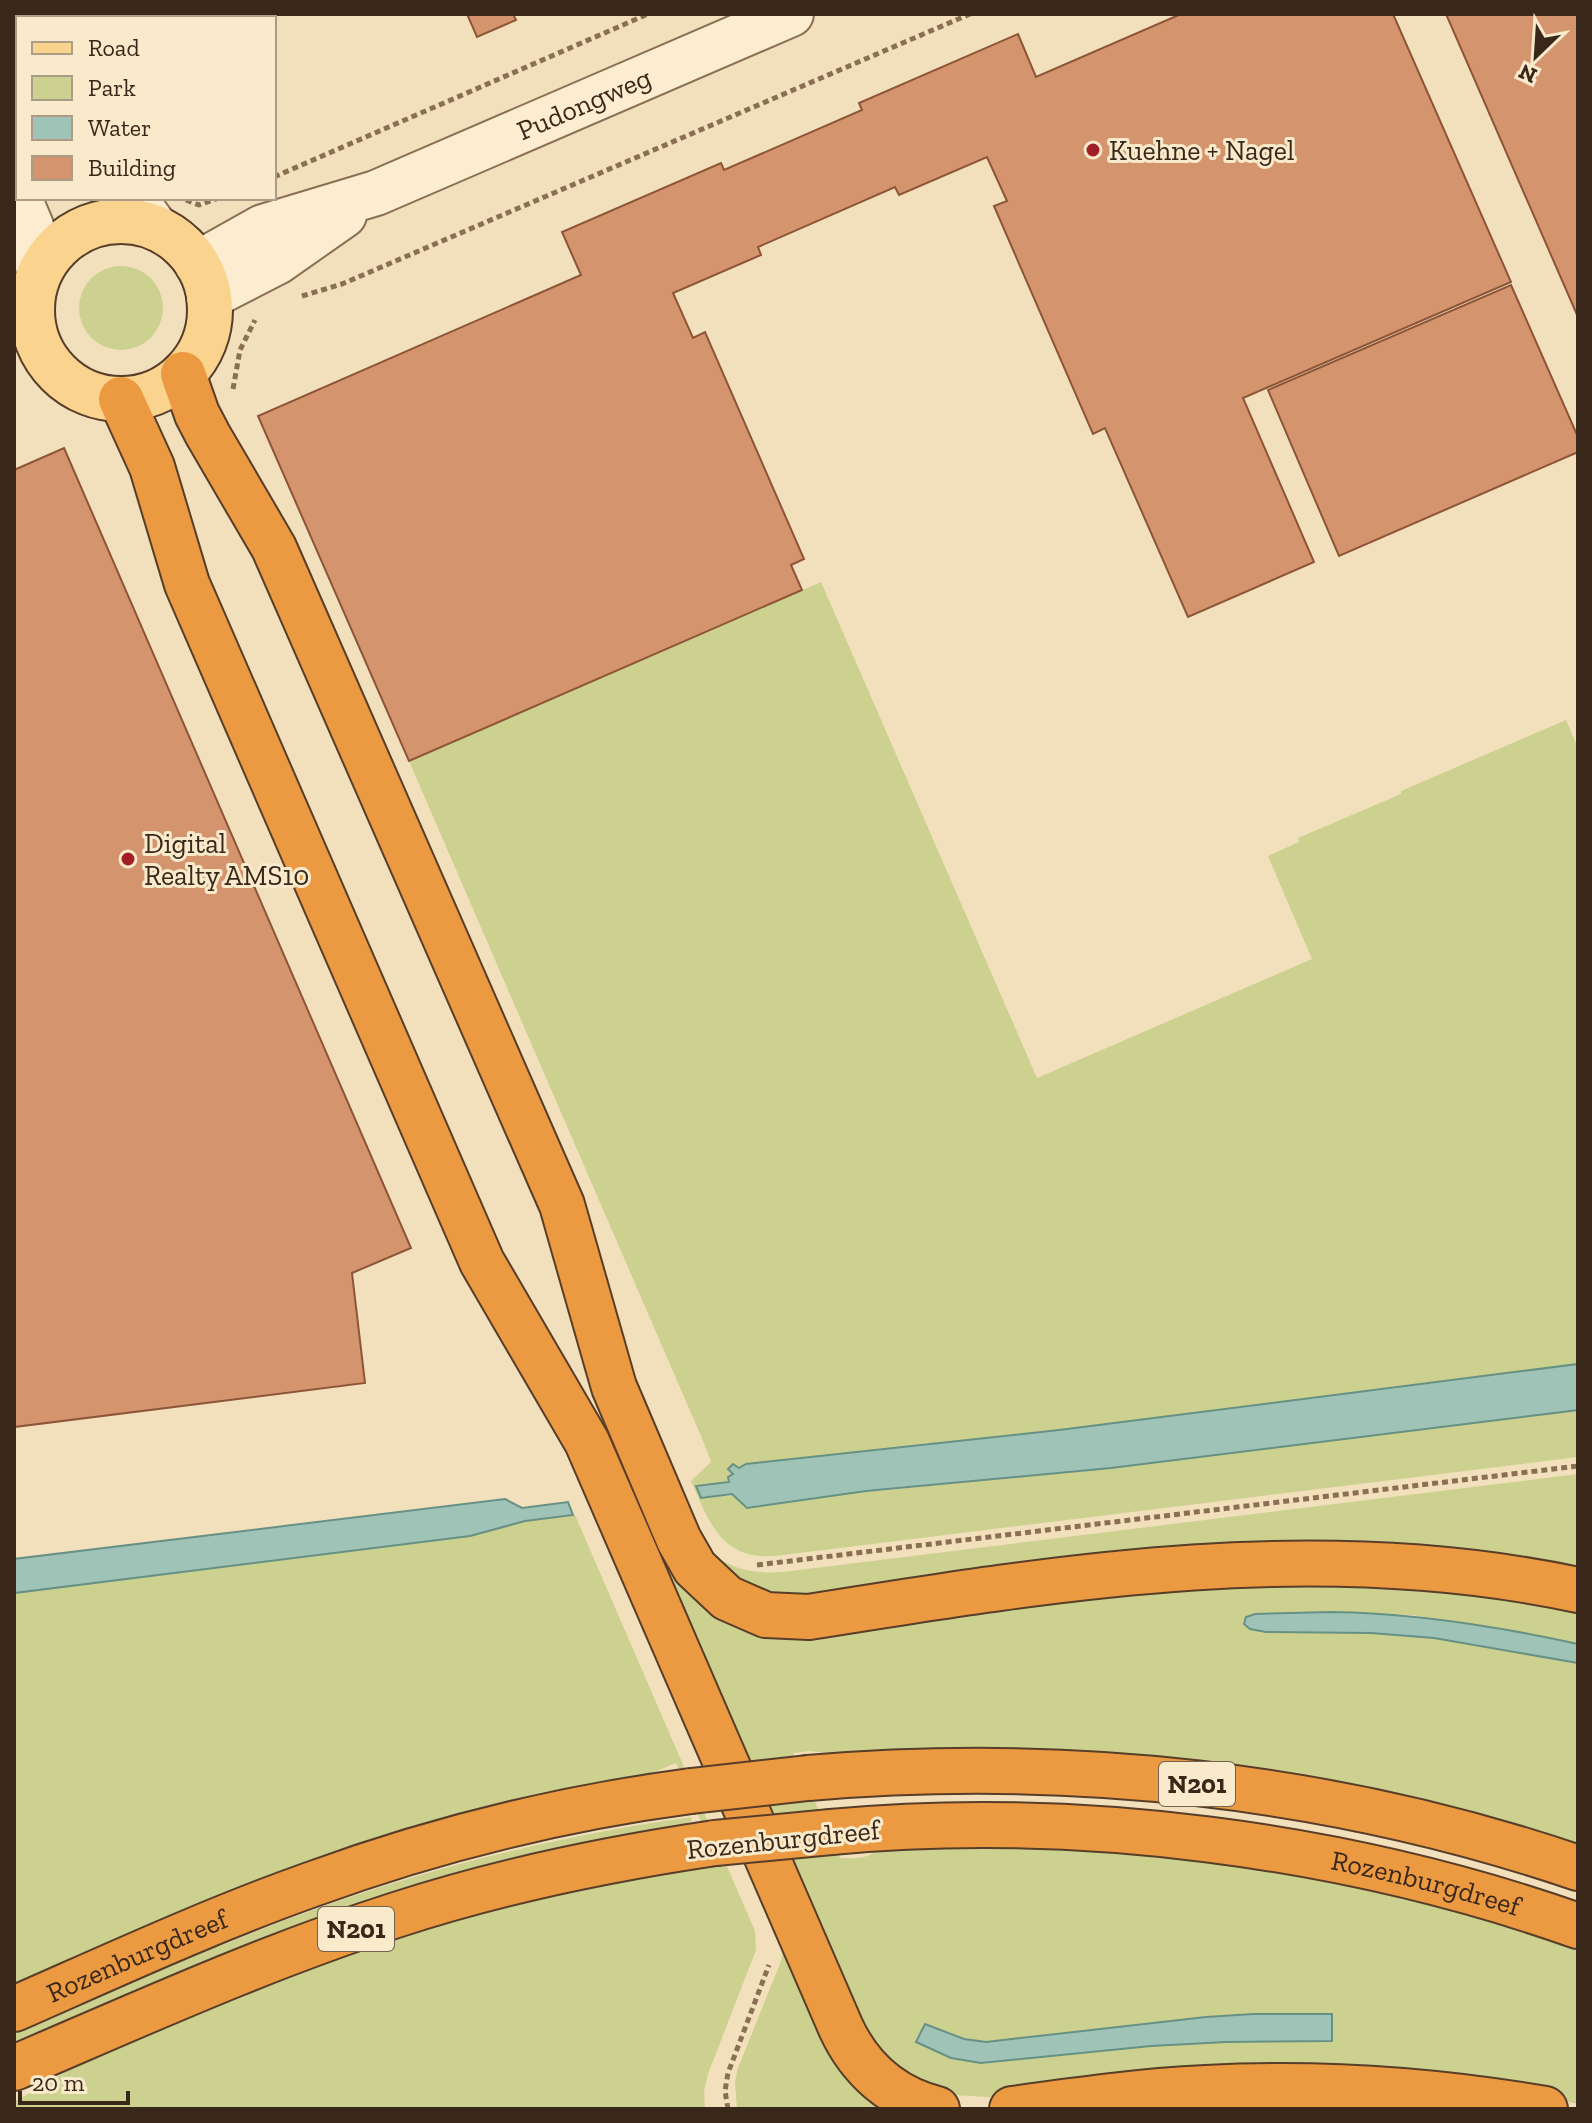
<svg xmlns="http://www.w3.org/2000/svg" width="1592" height="2123" viewBox="0 0 1592 2123" font-family="'Zilla Slab',serif">
<style>
.green{fill:#ccd18f;fill-rule:evenodd}
.water{fill:#a0c3b7;stroke:#679185;stroke-width:2}
.building{fill:#d4946e;stroke:#8d5537;stroke-width:2}
.lines{fill:none;stroke-linecap:round;stroke-linejoin:round}
.minor-casing{stroke:#8b6f54;stroke-width:48}
.major-casing{stroke:#583d29;stroke-width:48}
.highway-casing{stroke:#583d29;stroke-width:48}
.path{stroke:#8b6f54;stroke-width:5;stroke-dasharray:6 4;stroke-linecap:butt}
.minor{stroke:#fcedd0;stroke-width:44}
.major{stroke:#fad48f;stroke-width:44}
.highway{stroke:#ec9a42;stroke-width:44}
.highway-bridge-casing{stroke:#583d29;stroke-width:48;stroke-linecap:butt}
.highway-bridge{stroke:#ec9a42;stroke-width:44}
.poi-dot{fill:#a01e24;stroke:#f9eacc;stroke-width:3}
.labels{text-anchor:middle;stroke-width:6;stroke-linejoin:round;paint-order:stroke}
.shield{fill:#f9eacc;stroke:#73624f;stroke-width:2}
.shield-label{font-size:26px;font-weight:bold;fill:#39281a}
.street-label{font-size:28px;fill:#39281a;stroke:#f9eacc}
.poi-label{font-size:28px;fill:#39281a;stroke:#f9eacc;text-anchor:start}
</style>
<rect width="100%" height="100%" fill="#f2e0bc"/>
<path class="green" d="M79 308a42 42 0 1 1 84 0a42 42 0 1 1-84 0Z
M821,582L1037,1078L1312,959L1268,856L1299,842L1298,838L1401,794V791L1566,720L1578,748V1364L1059,1430L746,1464L739,1468L729,1482L697,1486L701,1498C767,1490 834,1496 900,1489C1126,1466 1352,1438 1578,1410V1457L775,1556C721,1560 709,1522 691,1481L711,1462L704,1443L409,761Z
M1578,1474V1578L1525,1569L835,1601L762,1595L713,1566L710,1553C734,1570 754,1574 783,1572Z
M651,1508L709,1601L1232,1574L1578,1601V1644L1461,1622L1412,1615L1331,1612L1255,1614L1246,1627L1261,1632L1371,1633L1434,1638L1578,1663V1848L810,1751L793,1753L840,1858C847,1858 856,1859 864,1857C871,1855 879,1850 886,1849C902,1847 919,1847 935,1846C1154,1840 1370,1881 1578,1947V2104L1559,2100L987,2097L955,2095L930,2089L875,2052L627,1511ZM1253,2014H1332V2040L1226,2042L1151,2046L981,2063L965,2061L925,2024L964,2039L986,2042L1206,2017Z
M575,1515L755,1931L756,1950L708,2074L704,2091L705,2109H14V2102L95,2055L251,1989L347,1953L418,1930L541,1896L683,1869L720,1866L676,1763L640,1778L14,1986V1593L470,1536L525,1521Z
M691,1817L692,1821L672,1828L14,2048V2029L216,1942L218,1947C370,1883 528,1840 691,1817Z
M784,1945L894,2109H737L735,2082L738,2068L781,1961Z"/>
<path class="water" d="M1578,1364V1410L1111,1468L866,1491L747,1508L732,1494L701,1498L696,1486L729,1482L728,1477L733,1474L728,1469L733,1464L739,1468L746,1464L1059,1430Z
M505,1499L522,1508L568,1502L573,1515L525,1521L470,1536L14,1593V1559Z
M1331,1612C1415,1613 1496,1626 1578,1644V1663L1434,1638L1371,1633L1266,1632L1250,1629L1244,1624L1246,1617L1255,1614Z
M1253,2014H1332V2041L1226,2042L1151,2046L981,2063L951,2058L916,2042L925,2024L964,2039L986,2042L1206,2017Z"/>
<path class="building" d="M467,14H513L516,20L477,37Z
M1181,14H1393L1511,282L1243,398L1314,562L1188,617L1105,428L1093,434L994,206L1007,201L987,157L899,195L895,187L758,247L761,255L673,293L693,338L705,332L804,559L791,565L802,590L409,761L258,416L581,275L562,232L721,163L724,170L862,110L859,103L1018,34L1036,77Z
M1446,14H1578V317Z
M1511,285L1578,437V452L1339,556L1268,390Z
M64,448L411,1248L352,1273L365,1383L14,1427V470Z"/>
<g class="lines">
<defs>
<g id="minor">
<path d="M51,14L52,18"/>
<path d="M19,198L31,226L39,273"/>
<path d="M134,198L156,228"/>
<path id="s1" d="M197,264L263,227L376,193L791,14"/>
<path d="M209,297L277,262L344,215"/>
</g>
<path id="major" d="M32 310a89 89 0 1 1 178 0a89 89 0 1 1-178 0Z"/>
<g id="highway">
<path d="M183,374L197,414L208,435L274,548L562,1205L614,1387L679,1540L695,1568L727,1598L766,1615L809,1617C1065,1576 1320,1535 1578,1590"/>
<path d="M121,399L152,467L187,584L482,1262L587,1442L841,2028C860,2069 893,2098 937,2109"/>
<path d="M808,1778C1066,1756 1332,1784 1578,1868"/>
<path id="s2" d="M831,1832C1076,1809 1346,1844 1578,1926"/>
<path id="s3" d="M14,2009C112,1966 209,1921 310,1885C433,1840 562,1808 691,1791"/>
<path d="M14,2068C140,2014 265,1957 396,1915C500,1881 607,1859 715,1843"/>
<path d="M1012,2109C1076,2100 1141,2091 1206,2088C1318,2082 1434,2090 1545,2109"/>
</g>
</defs>
<use href="#minor" class="minor-casing"/>
<use href="#major" class="major-casing"/>
<use href="#highway" class="highway-casing"/>
<path class="path" d="M14,132L18,141
M274,177L648,14
M186,200L199,205L219,198
M302,296L342,284L970,14
M233,389L240,350L255,320
M757,1565L1578,1466
M728,2109L725,2091L728,2073L769,1965"/>
<use href="#minor" class="minor"/>
<use href="#major" class="major"/>
<use href="#highway" class="highway"/>
<defs>
<path id="highway-bridge" d="M691,1791L808,1778
M715,1843L831,1832"/>
</defs>
<use href="#highway-bridge" class="highway-bridge-casing"/>
<use href="#highway-bridge" class="highway-bridge"/>
</g>
<g class="poi-dot">
<circle cx="1093" cy="150" r="8"/>
<circle cx="128" cy="859" r="8"/>
</g>
<g class="labels">
<g class="shield">
<rect x="1159" y="1762" width="76" height="44" rx="6"/>
<rect x="318" y="1907" width="76" height="44" rx="6"/>
</g>
<g class="shield-label">
<text x="1197" y="1793">N201</text>
<text x="356" y="1938">N201</text>
</g>
<g class="street-label">
<text dy="10" stroke="none"><textPath href="#s1" startOffset="420">Pudongweg</textPath></text>
<text transform="translate(783 1839) rotate(-6)" y="10">Rozenburgdreef</text>
<text dy="10" stroke="none"><textPath href="#s2" startOffset="600">Rozenburgdreef</textPath></text>
<text dy="10" stroke="none"><textPath href="#s3" startOffset="134">Rozenburgdreef</textPath></text>
</g>
<g class="poi-label">
<text x="1109" y="160">Kuehne + Nagel</text>
<text x="144" y="853">Digital<tspan x="144" dy="32">Realty AMS10</tspan></text>
</g>
</g>
<rect width="1592" height="2123" fill="none" stroke="#39281a" stroke-width="32"/>
<rect x="16" y="16" width="260" height="184" fill="#f9eacc" stroke="#ac9c85" stroke-width="2"/>
<rect x="32" y="42" width="40" height="12" fill="#fad48f" stroke="#ac9c85" stroke-width="2"/>
<text x="88" y="56" font-size="24" fill="#39281a">Road</text>
<rect x="32" y="76" width="40" height="24" fill="#ccd18f" stroke="#ac9c85" stroke-width="2"/>
<text x="88" y="96" font-size="24" fill="#39281a">Park</text>
<rect x="32" y="116" width="40" height="24" fill="#a0c3b7" stroke="#ac9c85" stroke-width="2"/>
<text x="88" y="136" font-size="24" fill="#39281a">Water</text>
<rect x="32" y="156" width="40" height="24" fill="#d4946e" stroke="#ac9c85" stroke-width="2"/>
<text x="88" y="176" font-size="24" fill="#39281a">Building</text>
<g transform="translate(1536 56) rotate(205)" stroke="#f9eacc" stroke-width="6" paint-order="stroke">
<path d="M0-6L14 30L0 20L-14 30Z" fill="#39281a"/>
<text y="-12" font-size="22" font-weight="bold" text-anchor="middle" fill="#39281a">N</text>
</g>
<path d="M20 2091v12h108v-12" fill="none" stroke="#39281a" stroke-width="4"/>
<text x="32" y="2091" font-size="24" fill="#39281a" stroke="#f9eacc" stroke-width="6" paint-order="stroke">20 m</text>
</svg>
